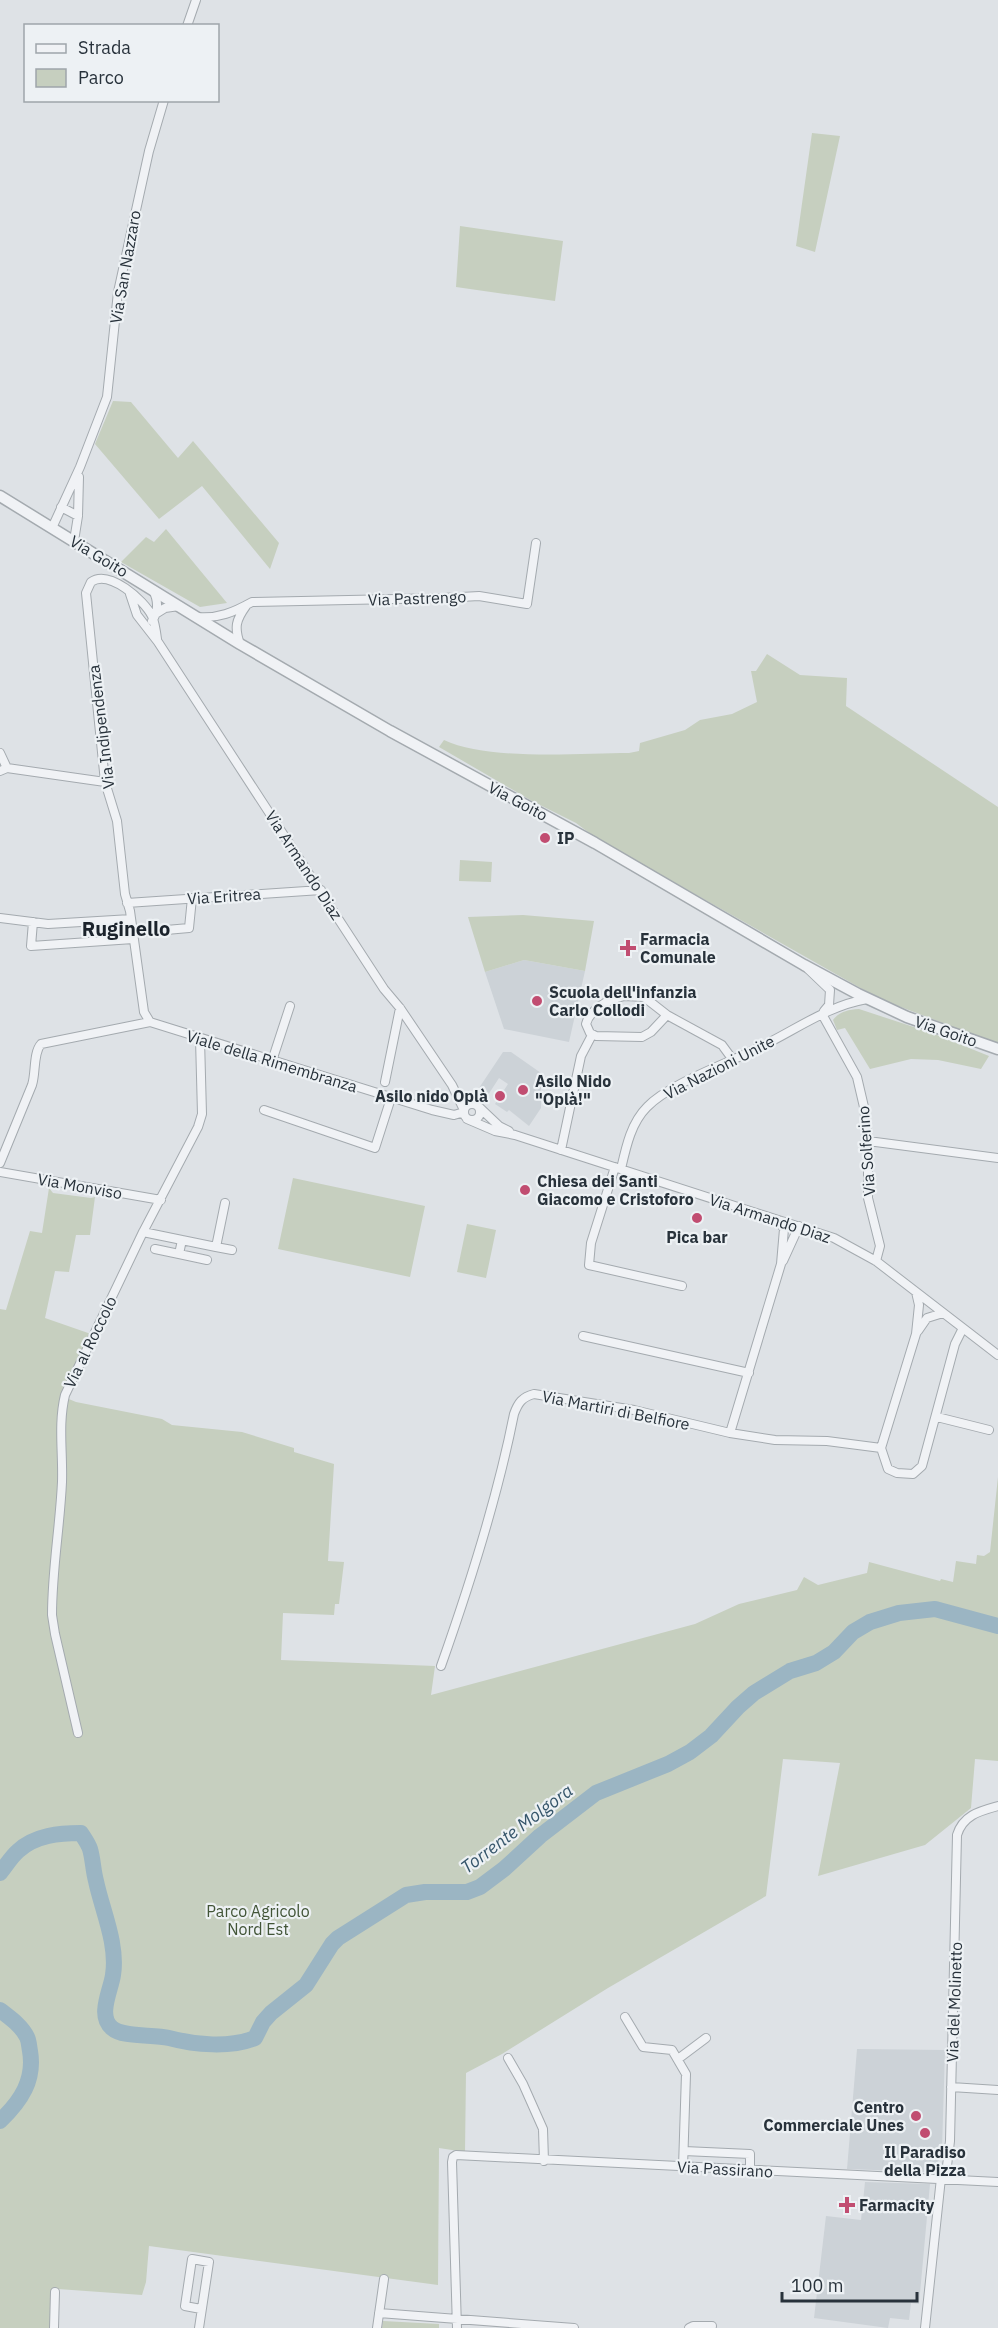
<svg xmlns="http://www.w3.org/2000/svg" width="998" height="2328" viewBox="0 0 998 2328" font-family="'IBM Plex Sans',sans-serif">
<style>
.built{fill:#ccd2d7}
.green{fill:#c6cfbf}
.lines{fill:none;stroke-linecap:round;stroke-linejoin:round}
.river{stroke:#9bb5c3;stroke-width:16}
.minor-casing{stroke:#a4aaaf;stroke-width:10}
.tertiary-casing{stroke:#a4aaaf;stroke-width:13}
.minor{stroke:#f0f2f5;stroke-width:8}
.tertiary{stroke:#f0f2f5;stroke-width:10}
.poi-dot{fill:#c14d71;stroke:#edf1f4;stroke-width:2}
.labels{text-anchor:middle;stroke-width:4.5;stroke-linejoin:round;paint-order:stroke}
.street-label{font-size:16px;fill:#28323b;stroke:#edf1f4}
.poi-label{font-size:16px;font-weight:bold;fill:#28323b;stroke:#edf1f4;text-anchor:start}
.park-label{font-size:16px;fill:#425537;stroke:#edf1f4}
.water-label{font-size:18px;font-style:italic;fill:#36566b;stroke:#edf1f4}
.quarter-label{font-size:20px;font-weight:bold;fill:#1b232c;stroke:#edf1f4}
</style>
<rect width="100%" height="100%" fill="#dee2e6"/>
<path class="built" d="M524,960L585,971L569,1042L504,1029L485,972Z
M503,1052H511L541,1073V1108L529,1126L509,1110L507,1112L495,1104L508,1084L499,1078L488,1095L479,1088Z
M857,2049L945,2050L942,2150L940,2159L931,2170L927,2172L847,2169Z
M865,2182L930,2184L919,2304L911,2303L909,2320L890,2318L888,2328L814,2318L826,2216L861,2220Z"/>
<path class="green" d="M812,133L840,136L815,252L796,246Z
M460,226L563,241L555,301L456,287Z
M113,401L131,402L178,458L193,441L279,543L270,569L202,486L159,519L95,444Z
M166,529L227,603L200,607L121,562L146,537L154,542Z
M767,654L800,675L847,678L846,706L998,807V1044L893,1004L864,990L596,838L576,823L532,801L439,747L444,740C487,761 580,753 629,753L639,751L640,743L685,730L700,720L732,714L757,702L751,671H756Z
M460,860L492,862L491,882L459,881Z
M523,915L594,921L585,971L524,960L485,972L468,917Z
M859,1009L932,1033L989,1056L981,1069L938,1060L911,1059L870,1069L845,1028L837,1030L833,1020C840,1011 848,1010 859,1009Z
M293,1178L425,1206L410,1277L278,1249Z
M49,1188L53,1193L91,1198L95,1197L90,1235H76L69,1272L55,1271L45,1318L91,1334L64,1397L76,1402L162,1419L172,1425L242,1432L294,1448V1452L334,1464L328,1561L344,1562L339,1604H335L334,1615L283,1613L281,1660L435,1666L431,1695L695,1624L739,1604L797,1590L804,1577L818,1585L867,1573L869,1562L940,1581L941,1579L953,1582L956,1561L976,1564L977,1555L984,1556L990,1552L998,1477V1761L975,1759L971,1808L925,1845L818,1876L840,1763L783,1759L766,1896L608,1988L502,2054L466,2073L465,2152L439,2148L438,2285L149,2246L146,2282L142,2295L58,2289L57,2328H0V1309L6,1310L30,1231L42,1233Z
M467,1224L496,1230L486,1278L457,1272Z
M383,2321L439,2324V2328H382Z"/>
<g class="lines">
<path class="river" d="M0,1873C6,1866 11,1857 18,1851C35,1835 60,1833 81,1833C84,1838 88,1843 90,1849C93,1859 93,1870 96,1881C102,1910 118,1944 113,1975C111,1990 97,2016 112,2028C123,2038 153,2034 169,2038C195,2045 230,2048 255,2038L263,2022L271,2013L306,1985L332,1944L338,1938L406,1895L425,1892H467L480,1887L504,1869L540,1836L596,1793L668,1764L690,1752L711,1736L738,1707L754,1693L790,1671L816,1663L834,1652L853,1632L870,1622L899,1613L935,1609L998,1626
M0,2010C10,2018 21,2025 27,2037C29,2041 29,2046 30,2051C35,2080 21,2101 0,2121"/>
<defs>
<path id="minor" d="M187,26L196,0
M61,507L78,516
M52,528L80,467L107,397L118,292L149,151L164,100
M74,541L78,516L79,477
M130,594L137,615L158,642L384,989L400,1008L452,1085L464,1110
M157,613L165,608L179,606
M197,617C218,619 234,612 252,602L443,598L479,596L527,604L536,543
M152,621C159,611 158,600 153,590
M240,644C234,627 236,620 246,606
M0,753L7,768
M0,771L7,768L105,782
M127,903L321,890
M0,918L48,924L131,919
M33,922L31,946L133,939
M132,933L189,928L192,898
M808,969L830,990L829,1005L824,1011
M624,996L644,997L667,1015L651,1032L642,1037L596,1036L590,1033L586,1024C590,1009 609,999 624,996Z
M822,1014L857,1077L864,1107L868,1141V1198L880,1246L876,1261
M667,1015L722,1045L733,1060
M150,1022L144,1012L130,911L125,894L117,821L105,782L86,593L91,582C109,569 144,600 152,616C155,623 156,631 157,639
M150,1022L432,1110L454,1115L464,1112
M272,1061L290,1006
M385,1082L400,1008
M464 1112a8 8 0 1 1 16 0a8 8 0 1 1-16 0Z
M480,1108L499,1126L509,1131
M264,1110L375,1148L391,1098
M467,1119L495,1131L515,1135L834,1238L876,1261L998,1355
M868,1141L998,1158
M561,1150L581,1056L592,1035
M0,1163L32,1085C36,1073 33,1053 41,1044L150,1022
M615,1167L591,1243L589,1265L682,1286
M621,1169C626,1147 631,1123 647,1107C669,1084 726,1064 756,1049C793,1032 826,1006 867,999
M0,1172L161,1200
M143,1232L216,1247L225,1203
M216,1247L232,1250
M155,1249L179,1254L182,1240
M179,1254L207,1260
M783,1261L799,1226
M916,1292L919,1305L916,1334L881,1448L888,1469L897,1473L913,1474L922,1466L955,1344L963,1328
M918,1331L927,1318L943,1313
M583,1336L749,1373
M937,1417L989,1430
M730,1433L781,1264L784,1229L778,1220
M441,1666C470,1584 497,1500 514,1414C518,1403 522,1397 534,1394L634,1410L730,1433L775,1440L827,1441L881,1448
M78,1733L55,1634L52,1615C52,1570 60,1526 62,1482C63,1452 58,1424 65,1395L143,1232L198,1127L202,1114L200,1039
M625,2017L643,2047L672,2050L686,2074L683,2167
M508,2058L523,2084L543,2129L544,2161
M678,2059L706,2038
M951,2087L998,2090
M684,2151L750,2154V2170
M379,2313L574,2328
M54,2328L55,2292
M199,2328L209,2262L192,2259L185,2306L201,2309
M377,2328L384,2279
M457,2328L452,2162L453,2157L456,2155L998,2182
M689,2328L693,2326H712
M925,2328L941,2178L947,2166L950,2141L957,1835C963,1815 980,1811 998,1806"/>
<path id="tertiary" d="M0,496L240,644L390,731L595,843L804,965L858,994L907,1017L998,1049"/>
</defs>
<use href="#minor" class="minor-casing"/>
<use href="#tertiary" class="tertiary-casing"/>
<use href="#minor" class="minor"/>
<use href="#tertiary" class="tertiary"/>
</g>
<g class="poi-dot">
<circle cx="545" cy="838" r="6"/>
<path d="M625 939h6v6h6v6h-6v6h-6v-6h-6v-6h6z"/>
<circle cx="537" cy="1001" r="6"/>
<circle cx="523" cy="1090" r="6"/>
<circle cx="500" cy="1096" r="6"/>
<circle cx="525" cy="1190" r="6"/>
<circle cx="697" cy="1218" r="6"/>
<circle cx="916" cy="2116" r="6"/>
<circle cx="925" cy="2133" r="6"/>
<path d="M844 2196h6v6h6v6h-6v6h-6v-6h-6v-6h6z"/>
</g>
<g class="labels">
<g class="street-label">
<text transform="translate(125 267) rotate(-80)" y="6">Via San Nazzaro</text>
<text transform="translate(99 556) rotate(31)" y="6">Via Goito</text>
<text transform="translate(417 598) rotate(-2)" y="6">Via Pastrengo</text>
<text transform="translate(101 727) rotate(-97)" y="6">Via Indipendenza</text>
<text transform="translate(518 801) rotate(28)" y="6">Via Goito</text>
<text transform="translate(304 865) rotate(57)" y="6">Via Armando Diaz</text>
<text transform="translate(224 896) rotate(-4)" y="6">Via Eritrea</text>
<text transform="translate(946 1031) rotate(19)" y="6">Via Goito</text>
<text transform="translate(272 1061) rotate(17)" y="6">Viale della Rimembranza</text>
<text transform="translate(719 1067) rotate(-27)" y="6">Via Nazioni Unite</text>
<text transform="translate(866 1151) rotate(-94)" y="6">Via Solferino</text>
<text transform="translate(80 1186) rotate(10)" y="6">Via Monviso</text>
<text transform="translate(770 1218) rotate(18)" y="6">Via Armando Diaz</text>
<text transform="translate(90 1342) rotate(-64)" y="6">Via al Roccolo</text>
<text transform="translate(616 1410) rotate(11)" y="6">Via Martiri di Belfiore</text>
<text transform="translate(954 2002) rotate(-88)" y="6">Via del Molinetto</text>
<text transform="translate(725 2169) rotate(3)" y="6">Via Passirano</text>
</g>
<g class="poi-label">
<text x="557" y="844">IP</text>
<text x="640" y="945">Farmacia<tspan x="640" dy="18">Comunale</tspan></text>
<text x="549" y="998">Scuola dell'infanzia<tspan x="549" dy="18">Carlo Collodi</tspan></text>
<text x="535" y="1087">Asilo Nido<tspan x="535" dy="18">"Oplà!"</tspan></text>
<text x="488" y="1102" text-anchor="end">Asilo nido Oplà</text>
<text x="537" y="1187">Chiesa dei Santi<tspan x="537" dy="18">Giacomo e Cristoforo</tspan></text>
<text x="697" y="1243" text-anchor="middle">Pica bar</text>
<text x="904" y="2113" text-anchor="end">Centro<tspan x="904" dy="18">Commerciale Unes</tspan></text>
<text x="925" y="2158" text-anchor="middle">Il Paradiso<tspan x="925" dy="18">della Pizza</tspan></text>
<text x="859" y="2211">Farmacity</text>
</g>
<g class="park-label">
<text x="258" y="1917">Parco Agricolo<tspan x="258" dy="18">Nord Est</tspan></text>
</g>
<g class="water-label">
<text transform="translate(517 1829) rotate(-37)" y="6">Torrente Molgora</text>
</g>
<g class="quarter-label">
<text x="126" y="936">Ruginello</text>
</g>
</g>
<rect x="24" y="24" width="195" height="78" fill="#edf1f4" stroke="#9ea5aa" stroke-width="1.5"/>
<rect x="36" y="44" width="30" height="9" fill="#f0f2f5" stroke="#9ea5aa" stroke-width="1.5"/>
<text x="78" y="54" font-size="18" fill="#28323b">Strada</text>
<rect x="36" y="69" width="30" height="18" fill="#c6cfbf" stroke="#9ea5aa" stroke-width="1.5"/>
<text x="78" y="84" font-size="18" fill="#28323b">Parco</text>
<path d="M782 2292v9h135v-9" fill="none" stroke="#28323b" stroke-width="3"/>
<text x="791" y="2292" font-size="18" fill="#28323b" stroke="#edf1f4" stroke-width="4.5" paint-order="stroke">100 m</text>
</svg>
